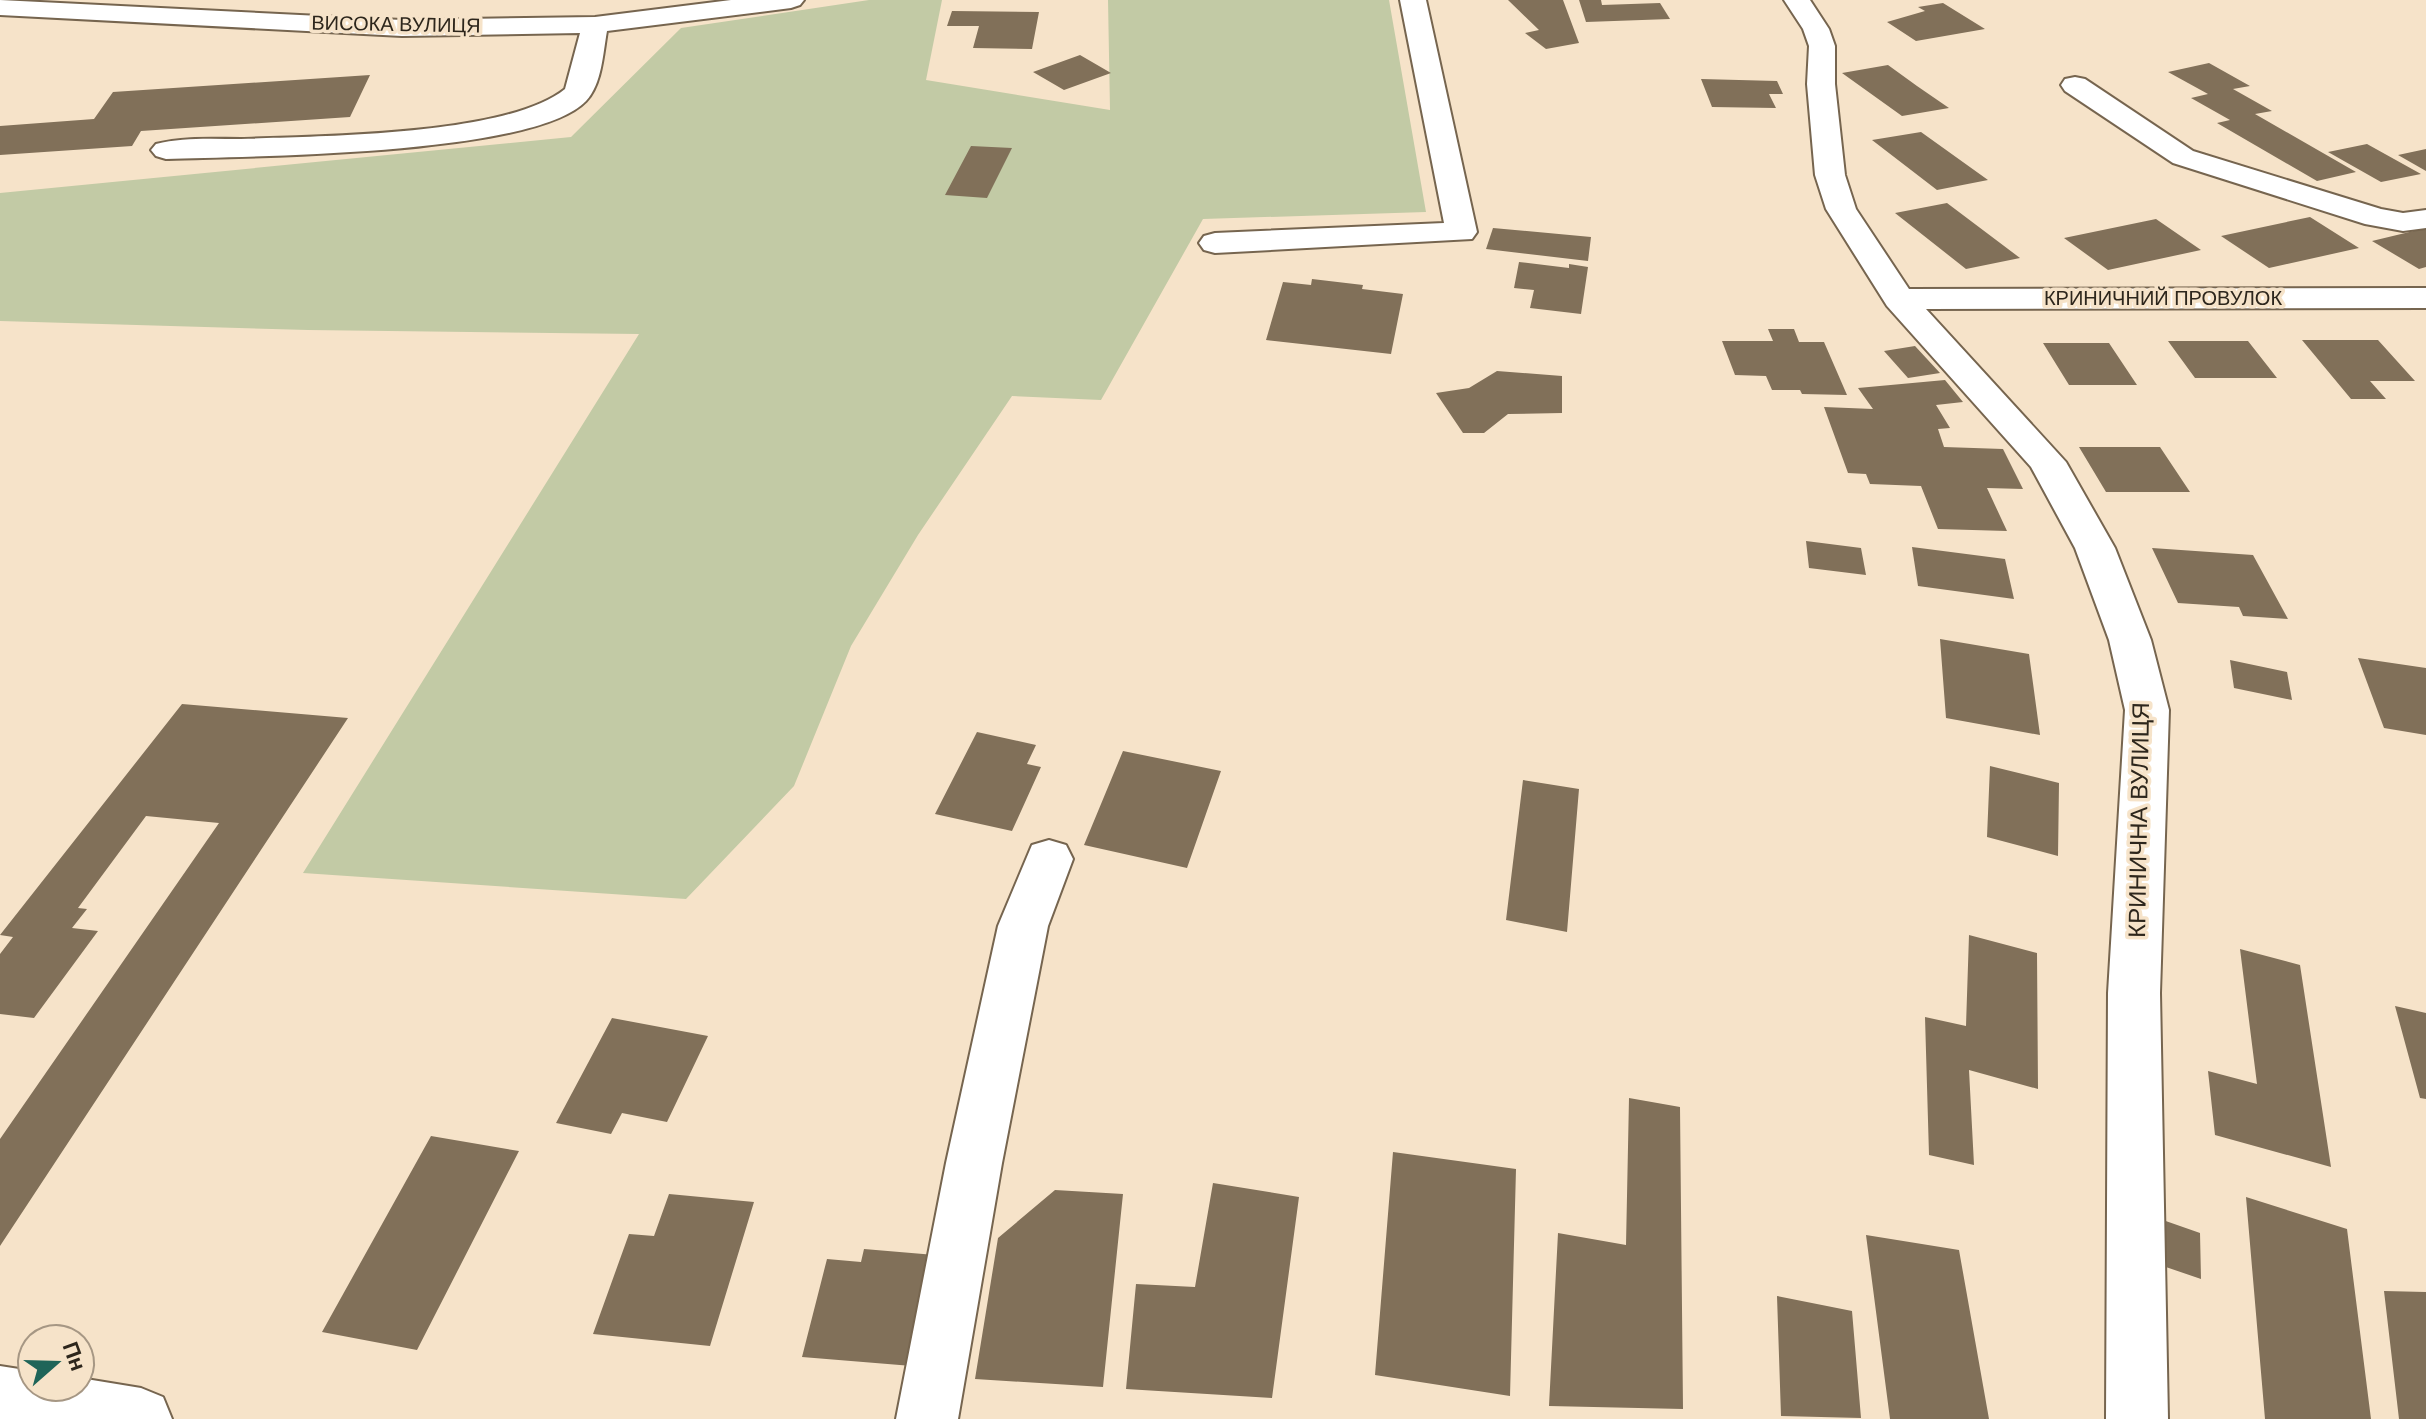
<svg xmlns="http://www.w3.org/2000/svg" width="2426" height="1419" viewBox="0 0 2426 1419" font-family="Helvetica,sans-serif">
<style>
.green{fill:#c2caa5}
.building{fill:#817059}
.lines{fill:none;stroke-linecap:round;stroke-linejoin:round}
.minor-casing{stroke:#76654f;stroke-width:4}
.minor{fill:#fff;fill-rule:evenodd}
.labels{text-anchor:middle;stroke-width:7;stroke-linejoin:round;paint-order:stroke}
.far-street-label{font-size:20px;fill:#2d261c;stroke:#f6e3c9}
.street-label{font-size:24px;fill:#2d261c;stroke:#f6e3c9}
</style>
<rect width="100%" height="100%" fill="#f6e3c9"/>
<path class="green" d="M869,0H942L926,80L1110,110L1108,0H1389L1426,212L1203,219L1101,400L1012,396L918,535L851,646L794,786L686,899L303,873L639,334L308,330L0,321V193L571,137L681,28Z"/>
<path class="building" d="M1508,0H1563L1579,43L1546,49L1525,33L1539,30Z
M1579,0H1601L1602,5L1660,3L1670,19L1586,22Z
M1943,3L1985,29L1916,41L1887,22L1925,11L1918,7Z
M952,11L1039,12L1032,49L973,48L979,26H947Z
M1080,55L1111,73L1064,90L1033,72Z
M2209,63L2250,86L2233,89L2272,111L2255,114L2356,172L2317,181L2217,123L2230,120L2191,98L2208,94L2168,72Z
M1888,65L1917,86L1949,108L1902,116L1842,73Z
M370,75L350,117L141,131L132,146L0,155V126L94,119L113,92Z
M1701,79L1777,81L1783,94H1769L1776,108L1712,107Z
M1921,132L1988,180L1937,190L1872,140Z
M2367,144L2421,174L2381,182L2328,152Z
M971,146L1012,148L987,198L945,195Z
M2426,149V171L2398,155Z
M1947,203L2020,258L1966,269L1895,213Z
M2310,217L2359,248L2269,268L2221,236Z
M2156,219L2201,250L2108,270L2064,238Z
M1493,228L1591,237L1588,261L1486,249Z
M2426,228V267L2419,269L2372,241Z
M1519,262L1569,268V264L1588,267L1581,314L1530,308L1534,290L1514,288Z
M1312,279L1363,285L1362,289L1403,294L1391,354L1266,340L1283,282L1311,285Z
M1768,329H1794L1799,342H1824L1847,395L1802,394L1800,390H1772L1766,376L1735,375L1722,341H1773Z
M2302,340H2378L2415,381H2370L2386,399H2351Z
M2168,341H2248L2277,378H2195Z
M2043,343H2109L2137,385H2069Z
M1915,346L1940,373L1908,378L1884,351Z
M1497,371L1562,376V413L1508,414L1484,433H1463L1436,393L1469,388Z
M1945,380L1963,402L1936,405L1950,428L1938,429L1944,447L2003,449L2023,489L1987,488L2007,531L1938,529L1921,486L1870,484L1866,474L1848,473L1824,407L1873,409L1858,388Z
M2079,447H2160L2190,492H2106Z
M1806,541L1861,548L1866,575L1809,568Z
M1912,547L2005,559L2014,599L1918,586Z
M2152,548L2253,555L2288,619L2243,616L2239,607L2178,603Z
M1940,639L2029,654L2040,735L1946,718Z
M2358,658L2426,668V735L2384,728Z
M2230,660L2287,672L2292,700L2234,688Z
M182,704L348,718L0,1246V1139L219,823L146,816L78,908L87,909L72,928L98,931L34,1018L0,1014V954L13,937L0,935Z
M977,732L1036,745L1027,764L1041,767L1012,831L935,814Z
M1123,751L1221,771L1187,868L1084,845Z
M1990,766L2059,783L2058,856L1987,837Z
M1523,780L1579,789L1567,932L1506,920Z
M1969,935L2037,953L2038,1089L1969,1070L1974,1165L1929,1155L1925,1017L1966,1026Z
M2240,949L2300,965L2331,1167L2215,1135L2208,1071L2257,1084Z
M2395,1006L2426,1013V1099L2420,1098Z
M612,1018L708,1036L667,1122L622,1113L611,1134L556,1123Z
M1629,1098L1680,1107L1683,1409L1549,1406L1558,1233L1626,1245Z
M431,1136L519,1151L417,1350L322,1332Z
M1393,1152L1516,1169L1510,1396L1375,1375Z
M1213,1183L1299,1197L1272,1398L1126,1389L1136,1284L1195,1287Z
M1055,1190L1123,1194L1103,1387L975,1379L998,1238Z
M669,1194L754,1202L710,1346L593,1334L629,1234L654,1236Z
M2246,1197L2347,1229L2371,1419H2265Z
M2160,1219L2200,1233L2201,1279L2160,1265Z
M1866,1235L1959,1250L1989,1419H1890Z
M864,1249L935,1255L912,1366L802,1357L827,1259L861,1262Z
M2384,1291L2426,1292V1419H2399Z
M1777,1296L1852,1311L1861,1418L1781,1416Z"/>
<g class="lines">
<defs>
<path id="minor" d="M0,0L402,20L595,17L731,0H804L800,5L791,8L607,31C603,53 602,84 586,101C534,156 248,156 166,159L156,156L151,150L156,144C183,137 213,139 241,139C319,136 507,136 565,89L580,33L402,36L0,15Z
M1400,0H1426L1477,232L1472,239L1215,253L1204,250L1199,243L1204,236L1215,233L1444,223Z
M1784,0H1810L1829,29L1835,46V84L1845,175L1856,209L1909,289L2426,288V308L1926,309L2066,462L2115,548L2151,640L2169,710L2160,993L2168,1419H2106L2108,993L2125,710L2109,640L2075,548L2031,467L1887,306L1826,209L1815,175L1807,84L1809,46L1803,29Z
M2075,77L2085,79L2193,151L2381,209L2403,213L2426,210V228L2403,231L2365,224L2173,163L2065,91L2061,85L2065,79Z
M1049,840L1066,845L1073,859L1048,926L1002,1163L958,1419H896L946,1163L998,926L1032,845Z
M0,1366L32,1371V1387H80V1378L141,1388L163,1397L172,1419H0Z"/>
</defs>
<use href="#minor" class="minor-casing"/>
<use href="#minor" class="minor"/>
</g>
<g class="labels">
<g class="far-street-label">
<text transform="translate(396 24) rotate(1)" y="7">ВИСОКА ВУЛИЦЯ</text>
<text x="2163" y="305">КРИНИЧНИЙ ПРОВУЛОК</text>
</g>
<g class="street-label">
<text transform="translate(2139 820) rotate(-89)" y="8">КРИНИЧНА ВУЛИЦЯ</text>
</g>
</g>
<g transform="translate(56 1363) rotate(70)"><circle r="38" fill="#f6e3c9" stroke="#a69784" stroke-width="2"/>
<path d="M0-6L14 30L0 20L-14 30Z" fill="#1f6559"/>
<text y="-12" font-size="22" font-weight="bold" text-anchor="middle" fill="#2d261c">Пн</text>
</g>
</svg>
